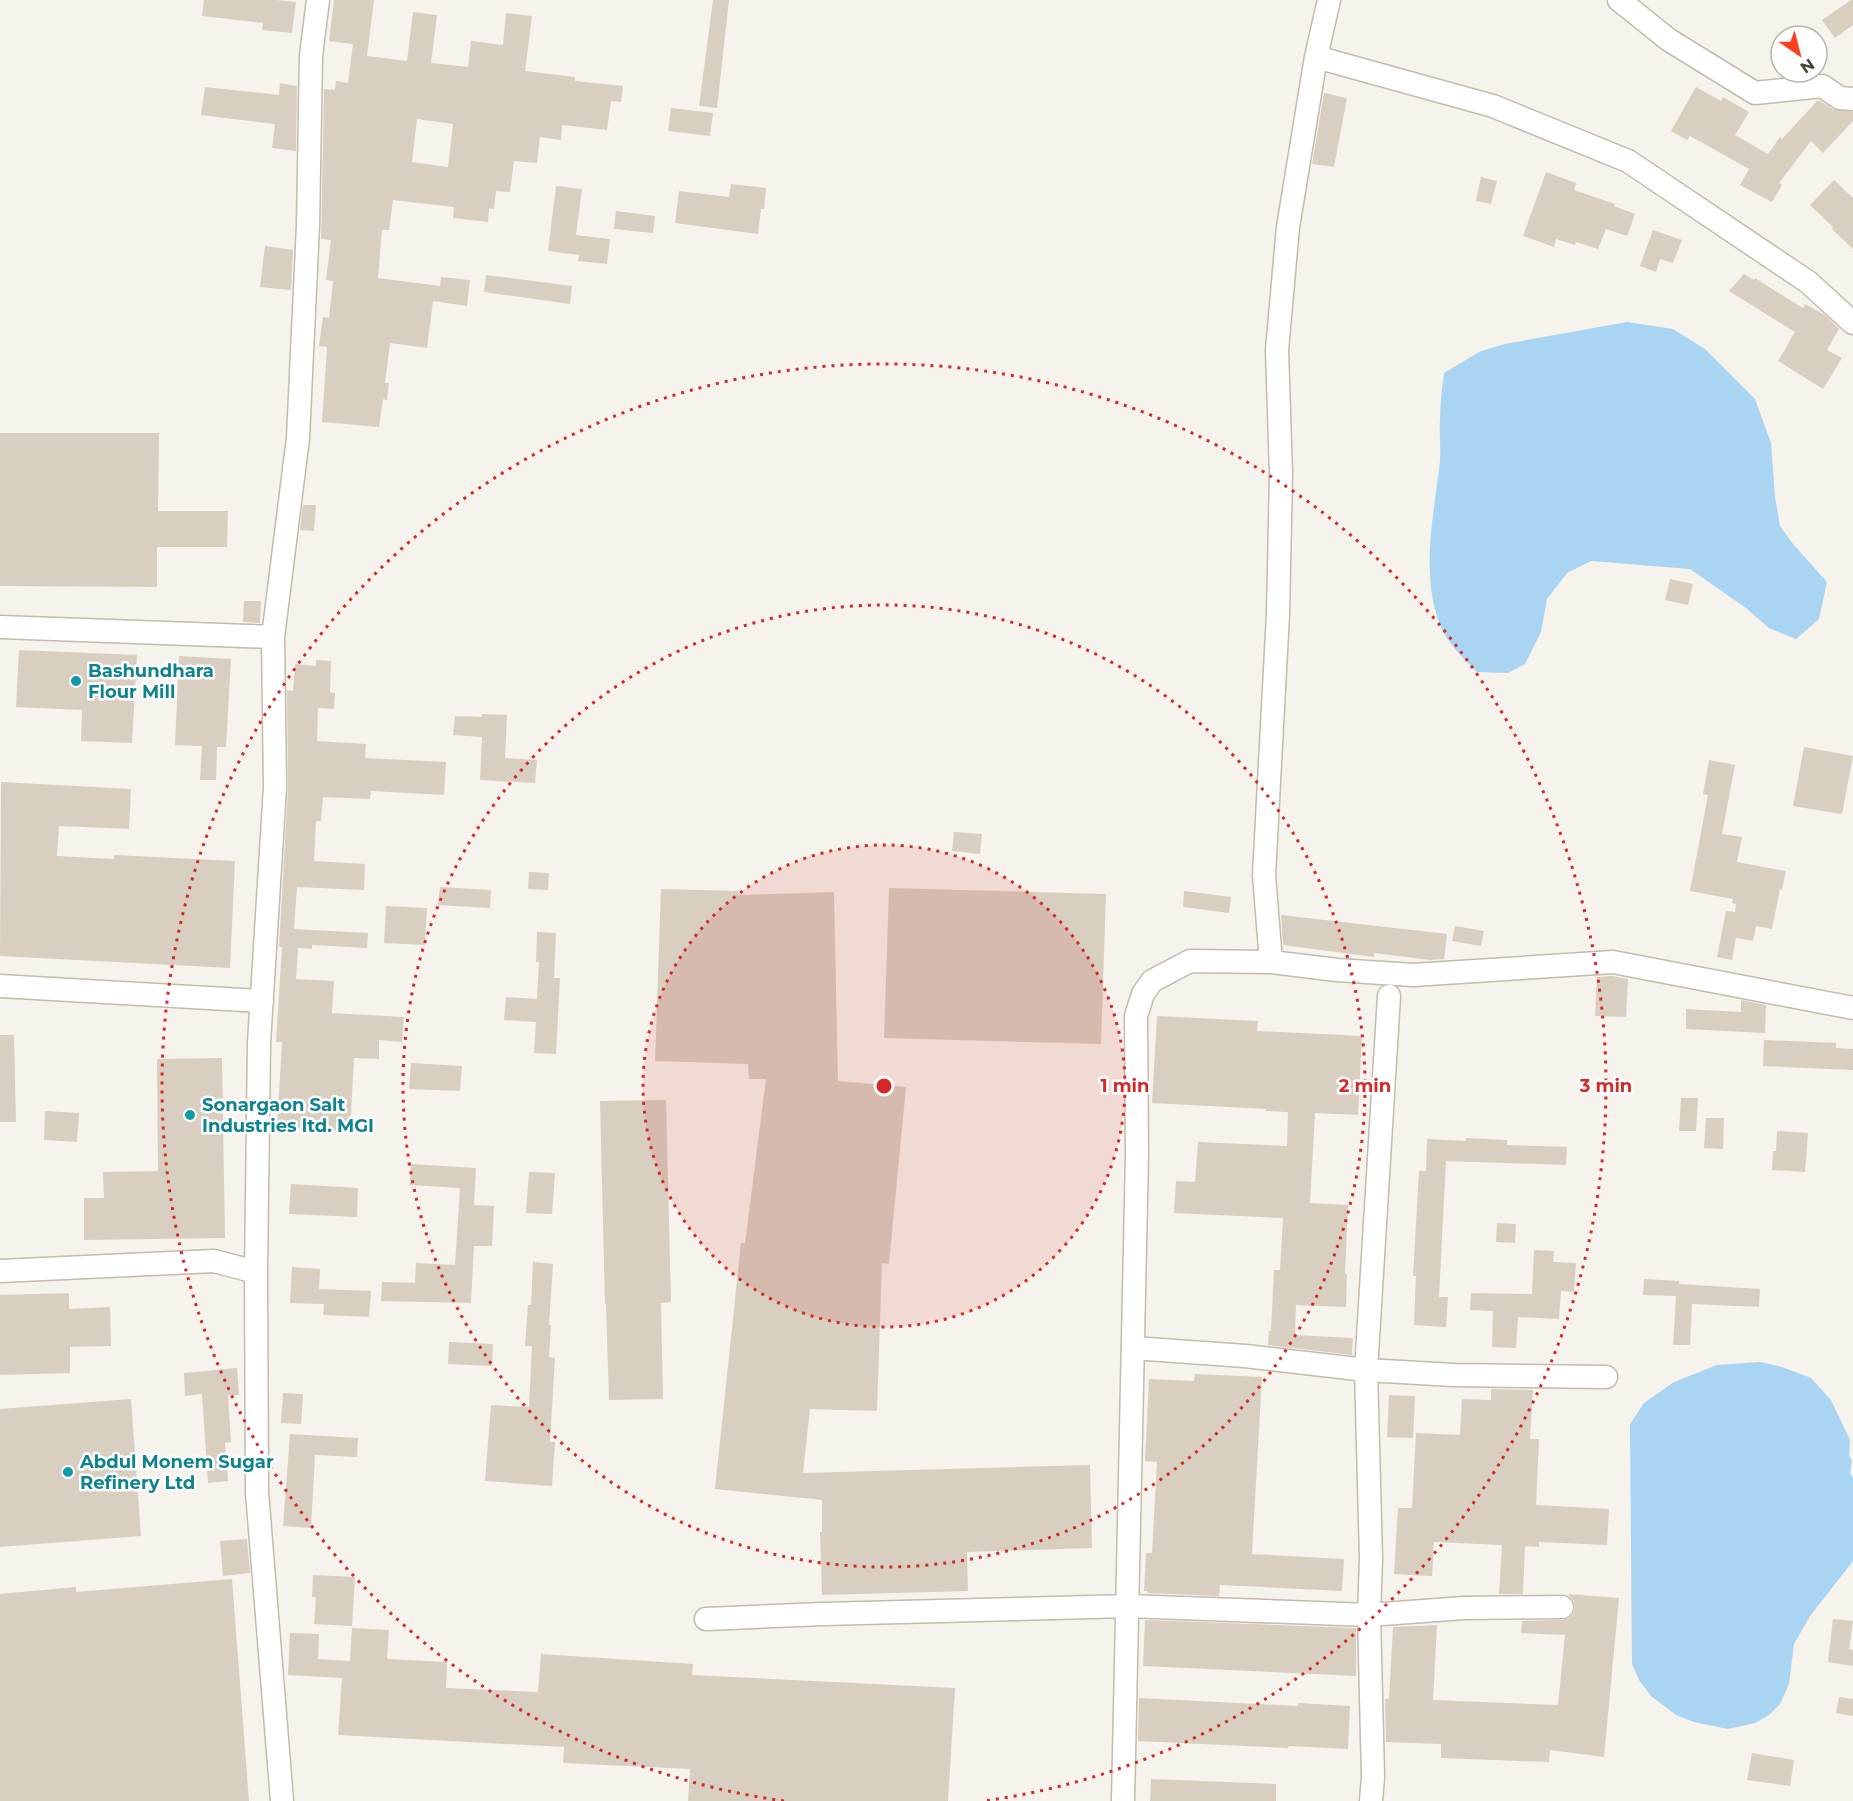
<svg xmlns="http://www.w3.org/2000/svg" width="1853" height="1801" viewBox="0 0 1853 1801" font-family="Montserrat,sans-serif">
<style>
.water{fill:#a9d4f2}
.building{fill:#d8cfc1;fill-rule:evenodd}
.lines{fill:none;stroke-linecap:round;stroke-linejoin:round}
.minor-casing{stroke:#c2bbae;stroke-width:25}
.minor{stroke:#fff;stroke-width:22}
.ring{fill:none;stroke:#d62828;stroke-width:3;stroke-dasharray:3 6}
.culture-dot{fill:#0f9aa8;stroke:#fff;stroke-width:2}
.labels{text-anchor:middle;stroke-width:5;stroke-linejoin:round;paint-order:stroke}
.culture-label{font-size:18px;font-weight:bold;fill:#0d838f;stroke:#fff;text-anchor:start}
.centre{fill:#d62828;stroke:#fff;stroke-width:3}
.ring-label{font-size:18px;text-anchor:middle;font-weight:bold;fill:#d62828;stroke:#fff;stroke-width:5;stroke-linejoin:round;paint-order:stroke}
</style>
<rect width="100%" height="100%" fill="#f6f3ec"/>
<path class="water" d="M1627,322L1673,329L1705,349L1755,399L1771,443L1775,497L1780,526L1793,544L1827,582L1819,619L1796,639L1769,628L1746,608L1690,569L1591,561L1567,573L1547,599L1541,632L1525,664L1508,673L1477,672C1463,658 1448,644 1440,625C1420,572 1434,515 1440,461C1441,447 1439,433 1440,419C1440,404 1442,389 1444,373L1481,351L1505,344Z
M1760,1362L1782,1367L1811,1378L1831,1400L1850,1440L1849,1456L1852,1460L1850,1473L1853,1478V1561L1810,1616L1794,1644L1789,1684L1780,1704L1769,1715L1755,1723L1728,1729L1694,1722L1676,1715L1651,1696L1639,1680L1632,1664L1630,1424L1644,1403L1674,1382L1717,1365Z"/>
<path class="building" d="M204,0H276L296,2L292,33L262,30L263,23L202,16Z
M334,0H374L367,56L407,61L413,12L437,15L431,63L468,67L471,41L503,45L506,13L532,16L525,71L575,77V81L623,86L621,102L611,101L607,130L562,125L561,140L540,137L537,163L514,161L510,192L496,191L494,209L489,208L488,222L453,218L454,207L393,200L389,230H382L378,278L440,286L441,277L470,280L467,306L433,301L427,348L390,343L385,383H389L387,400L383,399L379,427L322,422L327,347L319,346L323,317L329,318L333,281L326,280L331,240L321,239L324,89L335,90L336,81L348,83L353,44L329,41ZM417,119L453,124L448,167L412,162Z
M713,0H729L717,108L699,106Z
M1851,0H1853V25L1835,38L1822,20Z
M280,83L297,86L296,151L272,148L275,124L201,115L205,87L279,95Z
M1696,87L1721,101L1723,97L1749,112L1735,135L1768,154L1780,137L1782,139L1818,100L1833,109L1853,112V121L1823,153L1811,141L1779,183L1782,185L1772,202L1740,185L1749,169L1690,136L1687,140L1671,131Z
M1324,93L1347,98L1334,167L1312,164Z
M671,108L713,113L710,136L668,131Z
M1546,172L1576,183L1574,190L1615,204L1614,206L1635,214L1627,236L1606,229L1598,249L1576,242L1575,245L1556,239L1554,247L1523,236Z
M1481,177L1497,181L1491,204L1476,201Z
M1834,180L1853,198V249L1832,229L1833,227L1810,205Z
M731,184L766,188L764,209H761L758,234L675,223L679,191L729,197Z
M556,186L582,189L576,235L610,239L607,264L578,261L579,255L548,251Z
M616,211L655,216L653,233L614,229Z
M1653,230L1682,240L1673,263L1660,259L1656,272L1640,266Z
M265,246L293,250L291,290L260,287Z
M1744,274L1754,280L1755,278L1803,308L1805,304L1825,315L1839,329L1827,350L1842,358L1823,389L1778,361L1795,332L1729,291Z
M486,275L572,286L570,304L484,292Z
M0,433H159L158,511H228L227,547H157V587L0,586Z
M303,505H316L314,531L300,530Z
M1670,579L1693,584L1688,605L1665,600Z
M244,601H261L260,623L243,622Z
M19,650L137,655L132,743L81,741L82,710L16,707Z
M179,656L231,659L226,747H217L216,780H200L202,746L175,745Z
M316,660L331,661L330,692L335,693L334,709L318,708L317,741L366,744L365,758L446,762L444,795L371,791L370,799L323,797L321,821H316L314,861L365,864L364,890L297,887L294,929L368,933L367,948L312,945V949L298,948L296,979L334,981L332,1013L404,1017L402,1042L379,1040V1059L354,1058L350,1131L277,1127L282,1042H276L282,947H279L288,788L287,690L293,691L295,664L316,666Z
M482,714L507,715L505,758L537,760L535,783L480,780L482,737L453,735L455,716L482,717Z
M1804,747L1853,756L1842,814L1793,806Z
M1709,760L1735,765L1722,834L1742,837L1737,862L1786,871L1782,890L1780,889L1772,929L1756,926L1753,941L1736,938L1732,960L1717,957L1726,911L1735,912L1736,904L1732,903L1733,899L1690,891L1708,795L1703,794Z
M1,782L131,789L129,829L59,826L57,856L114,859V855L235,861L230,968L0,956Z
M954,832L982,834L980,854L952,851Z
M529,872L549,873L548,890L528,889Z
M440,887L491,890L490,908L438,905Z
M889,888L1106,894L1101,1044L884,1038Z
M661,889L738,891V895L834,892L838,1081L906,1087L889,1264L882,1263L877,1411L810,1409L803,1473L1090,1465L1092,1548L967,1552L968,1591L822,1595L820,1532H822V1500L715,1489L741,1243H745L766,1079H749L748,1064L655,1061Z
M1184,891L1231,897L1229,913L1183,907Z
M386,906L427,908L425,945L384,943Z
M1281,915L1447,934L1444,959L1430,960L1374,953V957L1283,945Z
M1455,926L1484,931L1481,946L1452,941Z
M537,932L556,933L554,978H560L556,1054L534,1053L536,1022L504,1020L506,997L537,999L539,962H536Z
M1612,976L1628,979L1626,1017L1595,1016L1597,977Z
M1741,1000L1766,1005L1765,1033L1686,1029V1009L1741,1012Z
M1157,1016L1258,1021L1257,1031L1362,1036L1358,1115L1315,1113L1310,1203L1348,1205L1345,1274H1347L1346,1307L1296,1305L1295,1335L1353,1338L1352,1355L1268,1345L1269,1331H1271L1274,1270H1280L1283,1218L1174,1213L1176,1181L1195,1182L1198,1142L1287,1146L1288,1112L1266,1111V1109L1152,1103Z
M0,1035H14L16,1122H0Z
M1764,1040L1836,1043V1048L1853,1049V1070L1763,1066Z
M222,1058L225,1238L84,1240V1198H104L103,1172L158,1171L157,1059Z
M411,1063L462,1066L460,1091L409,1089Z
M1681,1098H1698L1696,1131H1679Z
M666,1100L671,1302L661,1303L663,1399L609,1400L606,1304H605L600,1101Z
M45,1111L79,1113L77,1142L44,1140Z
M1706,1118H1724L1723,1149L1704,1148Z
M1777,1131L1808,1133L1805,1172L1772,1170L1773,1151H1776Z
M1466,1138L1507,1140V1145L1567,1147L1566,1165L1446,1161L1439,1297H1448L1446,1327L1414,1325L1416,1276H1413L1419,1171H1426L1427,1139L1466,1141Z
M411,1164L476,1168L474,1205L494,1206L492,1246H474L471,1303L381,1301L382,1282L415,1283L416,1263L455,1265L460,1188L410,1185Z
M529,1172L555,1173L552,1214L526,1213Z
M291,1184L358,1188L357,1217L289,1214Z
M1497,1223L1516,1224L1515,1243L1496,1242Z
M1534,1250L1554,1251L1553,1262L1576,1263L1574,1292L1561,1291L1559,1319L1518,1317L1516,1348L1492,1347L1493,1311L1470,1310L1471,1293L1532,1294Z
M533,1262L553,1264L549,1325H551L549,1357L555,1358L550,1442H555L552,1486L485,1481L491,1405L529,1407L532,1346H525L528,1305H531Z
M292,1267L320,1269L319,1289L371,1291L369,1317L323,1315L324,1304L290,1303Z
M1644,1279L1679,1281V1284L1760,1289L1759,1307L1692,1304L1690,1345H1673L1676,1296L1643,1295Z
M69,1293V1309L110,1307L111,1346L70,1347V1373L0,1375V1295Z
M449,1342L493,1344L492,1366L448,1364Z
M237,1368L239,1395H228L231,1442L225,1443L228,1481L208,1483L202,1394L185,1396L184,1373Z
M1195,1374L1262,1377L1252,1554L1344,1559L1342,1591L1220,1585L1219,1596L1147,1593V1591H1144L1146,1553H1152L1157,1462L1145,1461L1149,1379L1194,1381Z
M1491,1389L1533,1390L1530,1439H1539L1536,1505L1609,1509L1607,1545L1539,1542V1547L1525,1546L1523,1594H1499L1502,1545L1434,1542L1432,1576L1394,1574L1398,1508H1412L1416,1433L1460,1435L1462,1399L1491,1400Z
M283,1393L303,1394L301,1424L281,1423Z
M1389,1395L1415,1396L1413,1438L1387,1437Z
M131,1399L141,1536L0,1547V1409Z
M290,1434L358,1438L357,1457L315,1455L311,1528L283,1526Z
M247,1539L250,1573L223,1576L220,1541Z
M313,1575L355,1577L352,1626L314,1624L316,1597H312Z
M232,1579L249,1801H0V1594L76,1587V1592Z
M1568,1594L1619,1598L1604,1757L1550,1750L1549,1762L1441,1758V1744L1386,1742L1385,1699H1389L1393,1627L1437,1625L1433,1700L1558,1705L1565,1635L1521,1633L1522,1621L1562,1620L1569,1618L1574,1613L1575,1606L1574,1601Z
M1833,1619L1853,1621L1849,1649L1853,1650V1666L1828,1662Z
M1145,1620L1356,1628V1676L1143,1666Z
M352,1628L389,1630L387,1659L447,1662L446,1688L538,1692L541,1654L693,1664L692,1675L955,1688L948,1801H688L690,1769L563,1763L564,1747L338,1735L342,1678L288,1675L290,1633L319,1634L318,1659L350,1661Z
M1839,1697L1853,1699V1716L1836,1713Z
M1139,1698L1298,1706V1703L1350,1706L1348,1749L1289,1746L1288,1748L1138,1741Z
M1752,1753L1794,1760L1790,1786L1747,1780Z
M1151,1779L1276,1784V1801H1150Z"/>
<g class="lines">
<defs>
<path id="minor" d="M1619,0L1669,40L1755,93L1822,86L1840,98L1853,99
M1316,57L1493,106L1628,161L1808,282L1853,323
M0,627L273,637
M1271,962L1264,875L1278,614L1281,474L1277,350L1288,227L1316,57L1329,0
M0,986L262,1001
M0,1271L214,1261L256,1272
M1133,1348L1245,1356L1366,1370L1454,1375L1606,1377
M706,1619L823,1614L1128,1606L1369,1615L1464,1608L1562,1607
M282,1801L257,1492L256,1272L259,1043L275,787L273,637L298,438L308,225L311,56L318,0
M1123,1801L1137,1154L1136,1016L1143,994L1152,981L1190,961L1271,962L1337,970L1413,975L1613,962L1853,1008
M1371,1801L1373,1777L1369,1615L1371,1559L1366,1370L1389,996"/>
</defs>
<use href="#minor" class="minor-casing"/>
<use href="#minor" class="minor"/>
</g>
<circle cx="884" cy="1086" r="241" fill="#d62828" fill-opacity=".12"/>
<g class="ring">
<circle cx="884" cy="1086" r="241"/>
<circle cx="884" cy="1086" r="481"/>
<path d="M784 1801A722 722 0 1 1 984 1801"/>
</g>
<g class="culture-dot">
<circle cx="76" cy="681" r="6"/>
<circle cx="190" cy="1115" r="6"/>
<circle cx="68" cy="1472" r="6"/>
</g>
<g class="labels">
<g class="culture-label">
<text x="88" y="677">Bashundhara<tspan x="88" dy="21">Flour Mill</tspan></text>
<text x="202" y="1111">Sonargaon Salt<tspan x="202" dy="21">Industries ltd. MGI</tspan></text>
<text x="80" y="1468">Abdul Monem Sugar<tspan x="80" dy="21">Refinery Ltd</tspan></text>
</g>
</g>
<circle cx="884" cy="1086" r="9" class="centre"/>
<g class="ring-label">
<text x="1125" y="1092">1 min</text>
<text x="1365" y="1092">2 min</text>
<text x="1606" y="1092">3 min</text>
</g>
<g transform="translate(1799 54) rotate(145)"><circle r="28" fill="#ffffff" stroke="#b7b4b0" stroke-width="1.5"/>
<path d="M0-4.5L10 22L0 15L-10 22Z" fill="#fc3f1d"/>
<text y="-9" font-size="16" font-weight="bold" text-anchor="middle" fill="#4b4439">N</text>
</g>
</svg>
